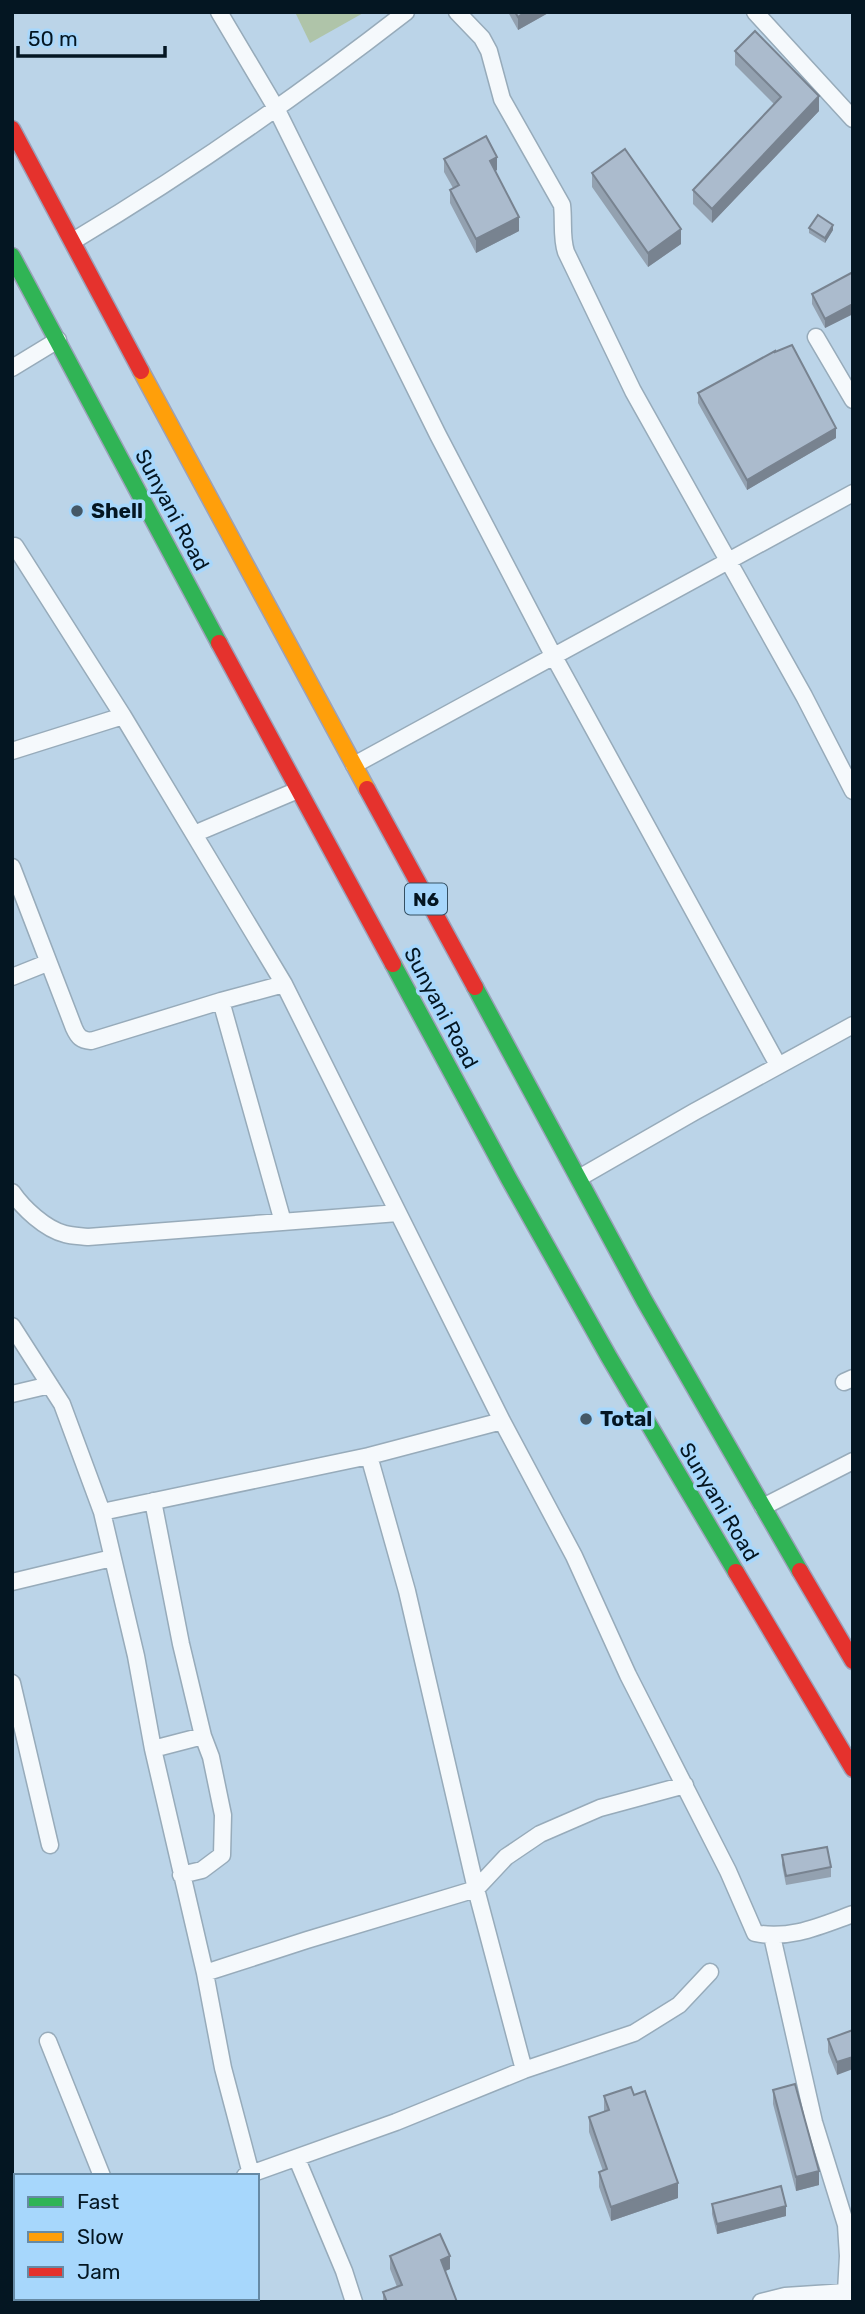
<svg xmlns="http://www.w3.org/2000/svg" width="865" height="2314" viewBox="0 0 865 2314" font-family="Rubik,sans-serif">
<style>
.green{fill:#afc4a9}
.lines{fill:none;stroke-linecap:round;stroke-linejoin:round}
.street-casing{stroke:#97abba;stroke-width:19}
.fast-casing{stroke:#9ba1b9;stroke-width:19}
.slow-casing{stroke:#9ba1b9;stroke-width:19}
.jam-casing{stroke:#9ba1b9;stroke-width:19}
.street{stroke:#f5f9fc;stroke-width:16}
.fast{stroke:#30b455;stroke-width:16}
.slow{stroke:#ff9f0a;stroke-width:16}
.jam{stroke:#e5322d;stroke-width:16}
.wall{fill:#93a1b0}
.shaded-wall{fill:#788390}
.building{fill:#abbbcd;stroke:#788390;stroke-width:2}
.poi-dot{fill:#445867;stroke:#a7d7fc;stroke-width:2.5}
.labels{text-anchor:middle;stroke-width:7;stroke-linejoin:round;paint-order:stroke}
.shield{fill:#a7d7fc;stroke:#355063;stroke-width:2}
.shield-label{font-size:19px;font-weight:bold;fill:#041622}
.street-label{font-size:21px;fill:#041622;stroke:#a7d7fc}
.poi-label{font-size:21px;font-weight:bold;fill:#041622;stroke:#a7d7fc;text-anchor:start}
</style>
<rect width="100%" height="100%" fill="#bbd4e8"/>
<path class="green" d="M295,12H365L310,43Z"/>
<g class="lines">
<defs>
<path id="street" d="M219,12L276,108L438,435L553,655L778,1065
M457,12L482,38L489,51L502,99L562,205C564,221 561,237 566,252L633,391L804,696L853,791
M755,12L853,119
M73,241C189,172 299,95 406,12
M816,337L853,400
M12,368L58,340
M15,546L123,716L284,984L502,1421L574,1556L628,1675L728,1871L755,1933C790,1940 820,1926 853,1914
M12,751L123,716
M354,765L853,493
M194,834L298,790
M12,867L74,1028C78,1037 81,1040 91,1041L221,1001L284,984
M12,977L47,963
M221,1001L283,1222
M579,1178L694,1112L853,1025
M12,1192C23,1208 45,1229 65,1234C72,1236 80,1236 88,1237L398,1213
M12,1326L62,1404L102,1512L136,1656L153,1749L205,1973L223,2068L251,2174
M844,1382L853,1378
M12,1394L50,1385
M369,1456L407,1591L476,1889L524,2070
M153,1501L181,1644L203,1736L211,1757L223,1815L222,1855L202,1870L181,1875
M763,1507L853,1461
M102,1512L369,1456L502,1421
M12,1582L112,1558
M12,1683L50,1845
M153,1749L203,1736
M772,1936L814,2122L846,2225L848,2256L846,2292L848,2302
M205,1973L307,1940L476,1889L506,1857L540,1834L600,1808L685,1785
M48,2041L102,2176
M297,2159L344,2271L354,2302
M245,2176L396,2122L524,2070L634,2033L679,2005L710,1972
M142,2298L143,2302
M761,2302L785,2296L846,2292"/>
<path id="fast" d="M12,256L219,643
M393,964L509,1179L609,1357L736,1572
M475,987L644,1300L800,1571"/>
<path id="slow" d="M141,371L367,789"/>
<path id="jam" d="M12,129L141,371
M219,643L393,964
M367,789L475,987
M800,1571L853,1661
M736,1572L853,1769"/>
</defs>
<use href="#street" class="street-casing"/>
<use href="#fast" class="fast-casing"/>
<use href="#slow" class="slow-casing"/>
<use href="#jam" class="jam-casing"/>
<use href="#street" class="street"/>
<use href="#fast" class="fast"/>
<use href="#slow" class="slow"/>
<use href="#jam" class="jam"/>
</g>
<path class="wall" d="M508,12H550L518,30Z
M735,51L819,111L712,223L693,204V190L774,104L735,65Z
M444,159L497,170L495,171L519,231L476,253L450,203V190L453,188L444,172Z
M592,173L681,244L648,267L592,187Z
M809,228L833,230L825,243L809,233Z
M853,272V314L825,328L812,304V294Z
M698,393L836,438L747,490L698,403Z
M782,1855L831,1867V1877L786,1885L782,1865Z
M853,2030L837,2075L828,2052V2039Z
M773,2090L819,2185L796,2191L773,2104Z
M634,2095L678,2198L611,2221L599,2187V2172L603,2171L589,2132V2117L604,2112V2096Z
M712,2204L786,2216L717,2234L712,2214Z
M390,2256L450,2269L445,2271L457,2302H383V2292L397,2287L390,2269Z"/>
<path class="shaded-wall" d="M525,12H550L518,30V17Z
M819,96V111L712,223V209Z
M497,157V170L490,174V161Z
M519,217V231L476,253V239Z
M833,225V230L825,243V238Z
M681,229V244L648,267V253Z
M853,304V314L825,328V319Z
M836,428V438L747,490V480Z
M853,2057V2069L837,2075V2062Z
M819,2171V2185L796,2191V2177Z
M678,2183V2198L611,2221V2207Z
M786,2206V2216L717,2234V2224Z
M450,2256V2269L441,2273V2260Z"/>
<path class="building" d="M515,12H525L518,17Z
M755,31L819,96L712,209L693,190L781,97L735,51Z
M486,136L497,157L490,161L519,217L476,239L450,190L459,185L444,159Z
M625,149L681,229L648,253L592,173Z
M818,215L833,225L825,238L809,228Z
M853,272V304L825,319L812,294Z
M792,345L836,428L747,480L698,393L775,351V352Z
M827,1847L831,1867L786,1876L782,1855Z
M853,2030V2057L837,2062L828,2039Z
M795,2084L819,2171L796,2177L773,2090Z
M631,2087L634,2095L645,2091L678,2183L611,2207L599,2172L607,2169L589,2117L609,2110L604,2096Z
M781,2186L786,2206L717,2224L712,2204Z
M440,2234L450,2256L441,2260L457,2302H387L383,2292L402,2285L390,2256Z"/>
<g class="poi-dot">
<circle cx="77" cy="511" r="7"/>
<circle cx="586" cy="1419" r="7"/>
</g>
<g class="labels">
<rect class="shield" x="405" y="883.5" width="42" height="31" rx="5"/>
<g class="shield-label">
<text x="426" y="906">N6</text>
</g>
<g class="street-label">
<text transform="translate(172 510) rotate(62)" y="7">Sunyani Road</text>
<text transform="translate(441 1008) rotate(62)" y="7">Sunyani Road</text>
<text transform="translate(719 1502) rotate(59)" y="7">Sunyani Road</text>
</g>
<g class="poi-label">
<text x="91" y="518">Shell</text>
<text x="600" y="1426">Total</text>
</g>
</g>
<rect width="865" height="2314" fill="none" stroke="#041622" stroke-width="28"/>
<rect x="14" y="2174" width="245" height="126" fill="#a7d7fc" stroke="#668aa5" stroke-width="2"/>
<rect x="28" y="2197" width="35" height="10" fill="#30b455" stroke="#668aa5" stroke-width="2"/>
<text x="77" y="2209" font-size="21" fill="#041622">Fast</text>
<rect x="28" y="2232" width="35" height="10" fill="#ff9f0a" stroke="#668aa5" stroke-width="2"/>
<text x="77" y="2244" font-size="21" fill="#041622">Slow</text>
<rect x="28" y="2267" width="35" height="10" fill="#e5322d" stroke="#668aa5" stroke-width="2"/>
<text x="77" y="2279" font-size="21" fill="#041622">Jam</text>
<path d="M18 46v10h147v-10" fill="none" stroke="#041622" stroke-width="3.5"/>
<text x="28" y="46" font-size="21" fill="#041622" stroke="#a7d7fc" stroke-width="5" paint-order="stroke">50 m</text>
</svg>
